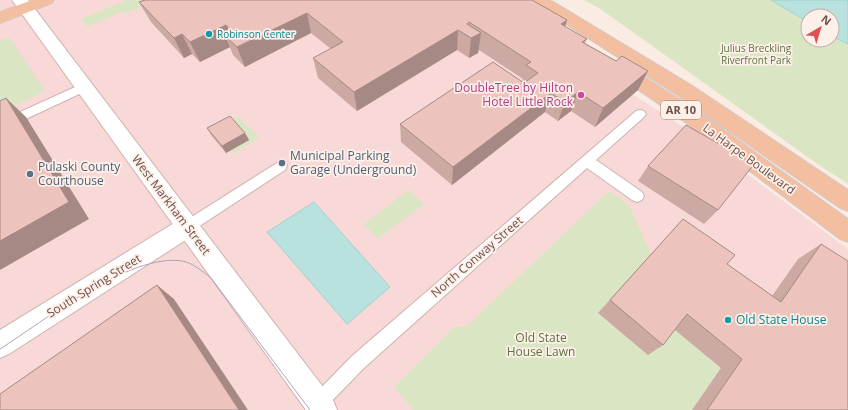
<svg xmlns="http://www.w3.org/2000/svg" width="848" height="410" viewBox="0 0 848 410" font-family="'Open Sans',sans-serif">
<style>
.commercial{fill:#f9d9d7}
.green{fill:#dae6c3}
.water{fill:#b9e1dd;stroke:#a0d2cd}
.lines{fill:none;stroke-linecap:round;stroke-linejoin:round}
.lane-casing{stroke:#ccb3ad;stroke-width:2}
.street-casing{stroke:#ccb3ad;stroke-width:2}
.secondary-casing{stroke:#cfb2ab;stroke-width:2}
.primary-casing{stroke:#d4cac9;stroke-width:2}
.lane{fill:#fff;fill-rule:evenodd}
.street{fill:#fff;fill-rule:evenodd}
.secondary{fill:#fff;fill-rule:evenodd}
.primary{fill:#f3bfa0;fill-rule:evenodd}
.tram{stroke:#aca3c2;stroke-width:1}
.wall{fill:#cca9a3}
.shaded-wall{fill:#a68984}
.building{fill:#edc4bd;stroke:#a68984}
.culture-dot{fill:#0f9aa8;stroke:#fdf0e8;stroke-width:1.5}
.hotel-dot{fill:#d1479c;stroke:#fdf0e8;stroke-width:1.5}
.service-dot{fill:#5c6f8a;stroke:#fdf0e8;stroke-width:1.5}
.labels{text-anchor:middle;stroke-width:3.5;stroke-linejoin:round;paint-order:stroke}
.far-culture-label{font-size:10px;fill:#0d838f;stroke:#fdf0e8;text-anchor:start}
.far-park-label{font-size:10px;fill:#5e7444;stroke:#fdf0e8}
.shield{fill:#fdf0e8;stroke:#9a7f7a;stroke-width:1}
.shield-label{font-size:11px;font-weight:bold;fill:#6f4f4b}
.hotel-label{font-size:12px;fill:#b23c85;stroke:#fdf0e8;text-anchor:end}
.service-label{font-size:12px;fill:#4e5e75;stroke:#fdf0e8;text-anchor:start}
.street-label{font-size:12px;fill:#6f4f4b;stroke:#fdf0e8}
.culture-label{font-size:12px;fill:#0d838f;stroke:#fdf0e8;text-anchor:start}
.park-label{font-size:12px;fill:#5e7444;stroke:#fdf0e8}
</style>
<rect width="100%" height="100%" fill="#faebe3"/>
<path class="commercial" d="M0,0H487L691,132L848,249V410H0Z"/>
<path class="green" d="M126,0H149L143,6L124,14L122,12L87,27L81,19Z
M584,0H771L808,22V40H832V36L848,44V184L816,163L599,8Z
M9,37L45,91L0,113V40Z
M238,116L259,138L233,154L230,151L248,140L213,130Z
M409,190L424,204L378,239L364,224Z
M609,191L629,205L651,254L599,313L671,326L721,368L692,410H413L394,387L454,327H466Z"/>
<path class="water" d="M771,0H848V44L832,36V16H808V22Z
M314,202L390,287L347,324L267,232Z"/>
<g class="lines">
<defs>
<path id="lane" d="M84,83L88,84L90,87L88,90L0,131V121Z
M640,110L644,111L646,114L644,117L596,160L642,192L644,196L642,200L637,202L632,200L587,168L364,368L324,409H312L309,403L312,397L352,356L636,111Z
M280,161L285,162L287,166L285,170L192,231L187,233L182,231L180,227L182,223Z"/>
<path id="street" d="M187,217L195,220L198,227L195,234L9,354L0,358V330L179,220Z"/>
<path id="secondary" d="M12,0H28L333,400L337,410H306Z"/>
<path id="primary" d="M32,0H54L52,3L0,23V12Z
M531,0H550L691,85L848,190V211L840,208L677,95L533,3Z
M617,61L623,63L699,112L848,219V242L840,239L685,122L611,71L608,67L611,63Z"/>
</defs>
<use href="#lane" class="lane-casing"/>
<use href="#street" class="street-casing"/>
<use href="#secondary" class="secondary-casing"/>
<use href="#primary" class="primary-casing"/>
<use href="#lane" class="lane"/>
<use href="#street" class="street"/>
<use href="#secondary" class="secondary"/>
<use href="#primary" class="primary"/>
<path class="tram" d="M0,349C44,321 130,253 182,261C193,263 202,271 211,278L310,410"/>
</g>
<path class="wall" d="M142,0H532L567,20L565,27L587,39L585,43L616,61L648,71L638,90L595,127L571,111L558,121L545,112L452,185L401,142L400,124L522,81L523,79L479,50L478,53L469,58L457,50L357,111L318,78L313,58L331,49L311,33L245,67L233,55L230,47L200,62L192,54L184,58L151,22L139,2L142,1Z
M207,128L245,133L249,140L226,153L211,135Z
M648,166L718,210L704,224L638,181Z
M683,219L727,264L772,296L798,259L821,244L848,410H692L721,368L675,330L663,345L648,355L598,313Z"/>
<path class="shaded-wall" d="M307,13L311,33L245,67L237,47Z
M567,20L561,40V24Z
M226,25L234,44L225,36L230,47L200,62L190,42Z
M458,30L457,50L357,111L354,92Z
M481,33L478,53L469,58L471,38Z
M182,34L192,54L184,58L174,38Z
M648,71L638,90L595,127L603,108Z
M578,92L571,111L558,121L565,102Z
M551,93L545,112L452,185L453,167Z
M6,98L26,117L89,219L0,270V241Z
M245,133L249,140L226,153L222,146Z
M157,285L174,299L248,410H239Z"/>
<path class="building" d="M145,0H532L567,20L561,24L587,39L582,42L616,61L622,56L648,71L603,108L578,92L565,102L551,93L453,167L400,124L493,62L524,83L538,73L526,65L531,62L469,22L467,24L481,33L471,38L458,30L354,92L313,58L343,42L307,13L237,47L225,36L228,27L226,25L190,42L182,34L174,38L139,2Z
M6,98L69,202L0,241V101Z
M230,116L245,133L222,146L207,128Z
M686,125L754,164L718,210L648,166Z
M683,219L735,255L727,264L781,302L821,244L848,261V410H707L742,359L687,314L663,345L610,300Z
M157,285L239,410H0V394Z"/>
<g class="culture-dot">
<circle cx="209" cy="34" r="4"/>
<circle cx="728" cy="320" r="4"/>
</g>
<circle class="hotel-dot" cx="581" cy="95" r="4"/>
<g class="service-dot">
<circle cx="282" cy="163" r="4"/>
<circle cx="30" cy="174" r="4"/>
</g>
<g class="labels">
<g class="far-culture-label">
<text x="217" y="38">Robinson Center</text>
</g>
<g class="far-park-label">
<text x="756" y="52">Julius Breckling<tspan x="756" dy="12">Riverfront Park</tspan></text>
</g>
<rect class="shield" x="661" y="101" width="40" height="18" rx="3"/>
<g class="shield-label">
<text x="681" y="114">AR 10</text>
</g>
<g class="hotel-label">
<text x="573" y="92">DoubleTree by Hilton<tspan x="573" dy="14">Hotel Little Rock</tspan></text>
</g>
<g class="service-label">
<text x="290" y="160">Municipal Parking<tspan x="290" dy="14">Garage (Underground)</tspan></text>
<text x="38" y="171">Pulaski County<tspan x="38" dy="14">Courthouse</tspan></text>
</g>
<g class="street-label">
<text transform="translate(749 159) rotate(36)" y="4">La Harpe Boulevard</text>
<text transform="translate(171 205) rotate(53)" y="4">West Markham Street</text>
<text transform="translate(477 257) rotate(-41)" y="4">North Conway Street</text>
<text transform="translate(94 286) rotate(-32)" y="4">South Spring Street</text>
</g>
<g class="culture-label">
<text x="736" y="324">Old State House</text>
</g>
<g class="park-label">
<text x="541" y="342">Old State<tspan x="541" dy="14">House Lawn</tspan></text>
</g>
</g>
<g transform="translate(820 28) rotate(38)"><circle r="19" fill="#fdf0e8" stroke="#c4b0a9"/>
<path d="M0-3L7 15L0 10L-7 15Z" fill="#da5256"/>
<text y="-6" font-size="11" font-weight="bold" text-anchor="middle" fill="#6f4f4b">N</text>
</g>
</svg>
